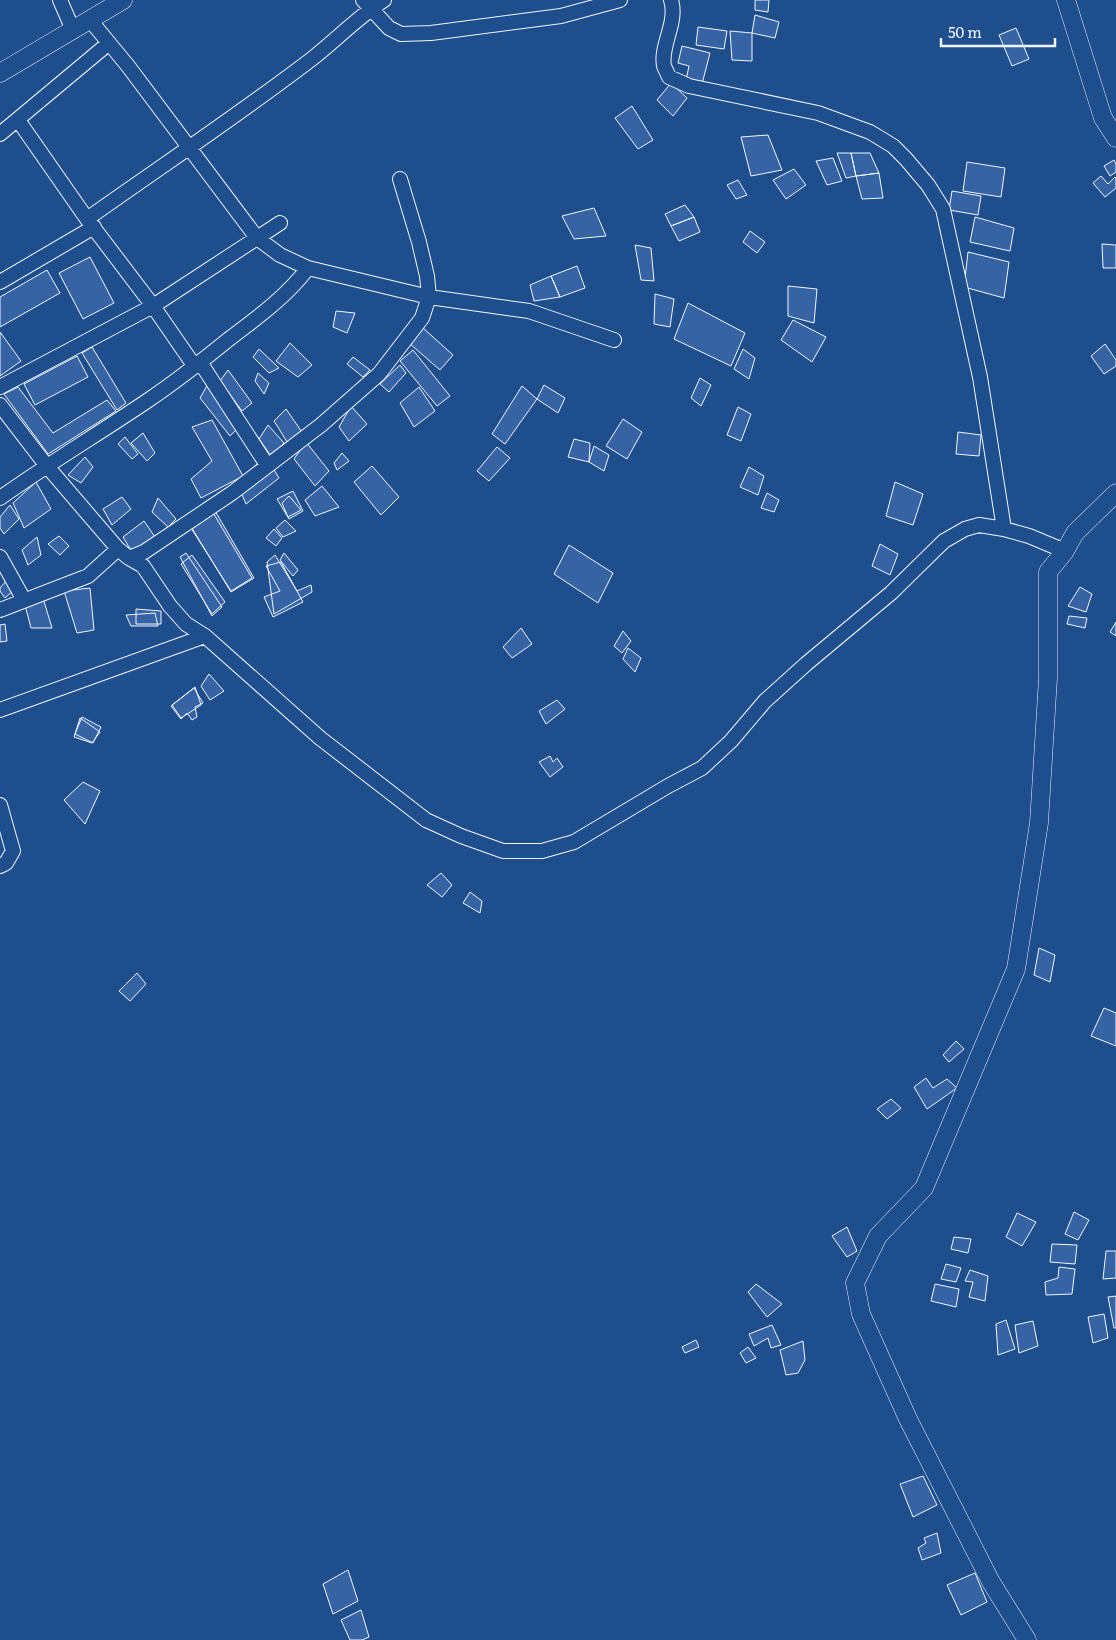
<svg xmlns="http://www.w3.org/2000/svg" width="1116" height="1640" viewBox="0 0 1116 1640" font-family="Literata,serif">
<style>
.building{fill:#3563a3;stroke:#f2f6ff}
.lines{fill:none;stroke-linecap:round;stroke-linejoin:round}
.minor-casing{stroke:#f2f6ff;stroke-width:16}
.tertiary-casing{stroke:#f2f6ff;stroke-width:19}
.minor{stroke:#1f4e8c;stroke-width:14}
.tertiary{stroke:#1f4e8c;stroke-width:18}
</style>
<rect width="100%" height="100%" fill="#1f4e8c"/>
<path class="building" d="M755,0H769L768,12L755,10Z
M755,15L779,22L775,38L752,33Z
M698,27L727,31L724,49L696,45Z
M1016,28L1029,59L1012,66L999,35Z
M730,31L752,33V61L732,60Z
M682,46L710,53L702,84L686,80L689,66L678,63Z
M671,83L687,98L673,116L657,100Z
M632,106L653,140L638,149L615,118Z
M768,135L782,170L751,176L741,137Z
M837,153H851L856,176L846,178Z
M851,153H870L879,173L856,176Z
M833,158L842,181L827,185L816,161Z
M1114,160L1116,164V172L1110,176L1104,166Z
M967,162L1005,168L1001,197L963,191Z
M794,169L806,185L786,199L773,180Z
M879,173L883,198L862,199L856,176Z
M1101,176L1108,184L1115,177L1116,178V188L1105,197L1093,183Z
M738,180L747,195L736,199L727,185Z
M952,191L981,196L978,215L949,210Z
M685,205L694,217L671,226L665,214Z
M594,208L606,236L574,239L562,216Z
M694,217L700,232L679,241L671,226Z
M975,217L1014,228L1010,251L970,242Z
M750,231L765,242L757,253L743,242Z
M1102,244L1116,245V268H1103Z
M635,245L651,248L654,281L641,280Z
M968,252L1009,262L1004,298L964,287Z
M90,257L114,303L83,319L59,273Z
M577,266L585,288L560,297L551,276Z
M47,270L60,293L0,327V297Z
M551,276L560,297L534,301L530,285Z
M788,286L817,289L814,323L788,316Z
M655,294L674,299L670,327L654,324Z
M688,303L745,333L731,366L674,339Z
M336,311L355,313L347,333L333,327Z
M793,320L826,337L812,362L781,340Z
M423,328L453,355L440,370L409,343Z
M0,332L21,361L0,376Z
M290,343L312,365L298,377L276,361Z
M1105,344L1116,360V366L1104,374L1091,356Z
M92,347L126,403L117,410L82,353Z
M259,349L279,368L269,373L253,357Z
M743,349L755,358L749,379L734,369Z
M413,350L450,396L437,406L400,361Z
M77,356L88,377L35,405L24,384Z
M353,357L370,370L363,377L347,364Z
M400,365L406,373L389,392L380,384Z
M228,370L252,403L242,411L220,381Z
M258,373L269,383L264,394L255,381Z
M700,378L711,385L701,406L691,398Z
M208,384L239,427L230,436L200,398Z
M544,385L565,398L558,413L537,399Z
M522,386L537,399L505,444L492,434Z
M18,387L53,433L107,400L116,411L48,454L4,394Z
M419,387L435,411L414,427L400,403Z
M351,406L367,424L349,441L339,427Z
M738,407L751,414L741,441L727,435Z
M286,409L304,435L289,445L274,421Z
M623,419L642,432L627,459L606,446Z
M212,420L243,476L201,498L191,479L212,461L192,427Z
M268,425L284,443L271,456L259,439Z
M958,432L981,435L979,456L956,454Z
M143,433L155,453L147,461L131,443Z
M125,437L138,454L132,459L118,444Z
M574,439L590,443L589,462L568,457Z
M306,442L329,471L315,486L294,459Z
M594,446L609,455L604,471L589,462Z
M497,447L510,458L489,481L477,471Z
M342,453L349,461L337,470L334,463Z
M85,457L93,467L81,483L68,475Z
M372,466L399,497L381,515L354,482Z
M749,467L764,476L758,495L740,487Z
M273,468L279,478L246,504L240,490Z
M36,482L51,509L24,528L13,503Z
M895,482L923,494L913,525L886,516Z
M322,486L339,507L315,516L305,500Z
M293,491L303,511L289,519L277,499Z
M767,493L779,500L774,512L761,508Z
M289,496L301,510L288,517L282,503Z
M122,497L131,509L112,525L103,509Z
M158,498L176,519L168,527L152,512Z
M10,505L19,519L4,534L0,528V517Z
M214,509L254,578L231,592L190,525Z
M212,511L252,578L231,591L191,528Z
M285,520L296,531L283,537L276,528Z
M144,521L155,537L132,552L123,537Z
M274,529L282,538L276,546L266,538Z
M59,536L69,546L60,555L48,544Z
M37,537L41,555L28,565L22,550Z
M880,544L898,554L890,575L872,566Z
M569,545L613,573L598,603L554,574Z
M186,553L222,607L212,616L180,557Z
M284,553L298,570L293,576L280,560Z
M192,555L225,602L212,614L181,564Z
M275,555L297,591L311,585L312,592L274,614L267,562Z
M281,562L303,602L273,617L264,597L280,591L266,566Z
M8,579L14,590L5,598L0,591V588Z
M1080,587L1092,594L1086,612L1068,606Z
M90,588L94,630L77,633L64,591Z
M43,598L52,628H31L25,605Z
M136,609L161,611V624H136Z
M155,613L158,626H131L126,615Z
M1069,616L1087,618L1085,628L1067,624Z
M1116,622V636L1110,632Z
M5,624L7,641L0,642V625Z
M521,628L532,644L512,658L503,647Z
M623,631L631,641L622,653L614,646Z
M628,648L641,658L635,672L623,659Z
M209,674L224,691L210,700L201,686Z
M195,687L201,705L181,718L172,705Z
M194,688L203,703L195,707L197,717L192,720L187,713L181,719L171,706Z
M557,700L565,709L546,724L539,711Z
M82,717L101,727L93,743L75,734Z
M80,718L100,732L92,743L74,737Z
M550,756L553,762L557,758L563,767L550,777L539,762Z
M83,782L100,791L85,824L64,800Z
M441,873L452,885L442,897L427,885Z
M470,892L482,901L480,913L463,903Z
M1039,948L1055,955L1050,982L1034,975Z
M137,973L146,984L130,1001L119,991Z
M1104,1008L1116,1013V1046L1091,1036Z
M956,1041L964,1049L949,1062L943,1055Z
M926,1078L933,1088L947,1079L957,1088L927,1109L914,1087Z
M891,1099L901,1108L887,1119L877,1109Z
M1074,1212L1089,1220L1078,1240L1065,1234Z
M1017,1213L1036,1222L1022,1246L1006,1237Z
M847,1227L857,1251L847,1257L832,1236Z
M954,1237L971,1239L968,1253L951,1249Z
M1052,1244L1077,1245L1075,1264L1050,1262Z
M1106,1251H1116V1278L1103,1279Z
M946,1264L961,1268L956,1282L941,1279Z
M1059,1267L1075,1269L1072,1294L1046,1295L1045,1282L1058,1278Z
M970,1270L988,1276L985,1301L969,1297L973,1282L965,1281Z
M756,1284L782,1304L767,1317L748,1292Z
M935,1284L959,1289L956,1307L931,1301Z
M1116,1296V1328H1114L1108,1297Z
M1104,1314L1108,1338L1093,1343L1088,1317Z
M1006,1320L1015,1349L998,1355L996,1324Z
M1033,1321L1038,1346L1019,1353L1015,1325Z
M772,1325L781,1345L771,1348L768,1338L754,1346L749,1334Z
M696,1340L699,1347L685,1353L682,1347Z
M803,1341L805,1360L798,1373L786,1375L780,1350Z
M748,1347L756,1358L746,1363L740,1353Z
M923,1476L937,1505L913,1517L900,1484Z
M937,1533L941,1553L922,1560L918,1548L926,1543L924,1538Z
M348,1570L358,1601L333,1614L323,1584Z
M975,1573L987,1602L961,1615L947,1585Z
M361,1610L369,1637L362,1640H350L341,1620Z"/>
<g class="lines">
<defs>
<path id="minor" d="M60,0L73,30
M363,0L389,28L401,34L431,33L561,16L620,0
M671,0C678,23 660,45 664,66C665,69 668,74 669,77L689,86L818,113L870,132L893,146L906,159L928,185L943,209L980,377L1004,529
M90,20L128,66L257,238L280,255L308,268L429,297L529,311L614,340
M18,120L87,219L153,306L193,364L200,362L267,465
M0,134L109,43
M87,219C163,165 240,114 313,58C337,39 358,17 384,0
M0,282L94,227
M0,387L153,306L280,223
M0,405L46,465L118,549
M0,498C48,464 98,434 147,401C175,382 202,361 229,339C257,318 287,296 308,268
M0,557L24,600
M129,558L143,566L170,606L186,624L205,636L320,738L426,820L461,836L503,851H542L574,842L668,786L702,768L731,741L765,701L806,664L891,593L944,541L965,529L979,525L1004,529L1029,536L1065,551
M0,610L88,576L118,549L129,558L144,552L232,493L321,425L379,374L422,318L429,297L427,276L419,242L400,179
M0,710L205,636
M0,805L13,851L6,863L0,866"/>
<path id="tertiary" d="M1066,0L1103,118L1116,138
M0,73L123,0
M1027,1640L991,1582L908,1419L861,1314L855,1283L878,1236L924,1188L1016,969L1039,823L1048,678V572L1065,551L1075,533L1116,493"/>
</defs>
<use href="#minor" class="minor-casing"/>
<use href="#tertiary" class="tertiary-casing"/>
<use href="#minor" class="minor"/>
<use href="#tertiary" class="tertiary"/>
</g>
<path d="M941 38v8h114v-8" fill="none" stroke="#f2f6ff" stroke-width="2.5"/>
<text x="948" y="38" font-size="15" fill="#f2f6ff" stroke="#1f4e8c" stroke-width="4" paint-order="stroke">50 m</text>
</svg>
